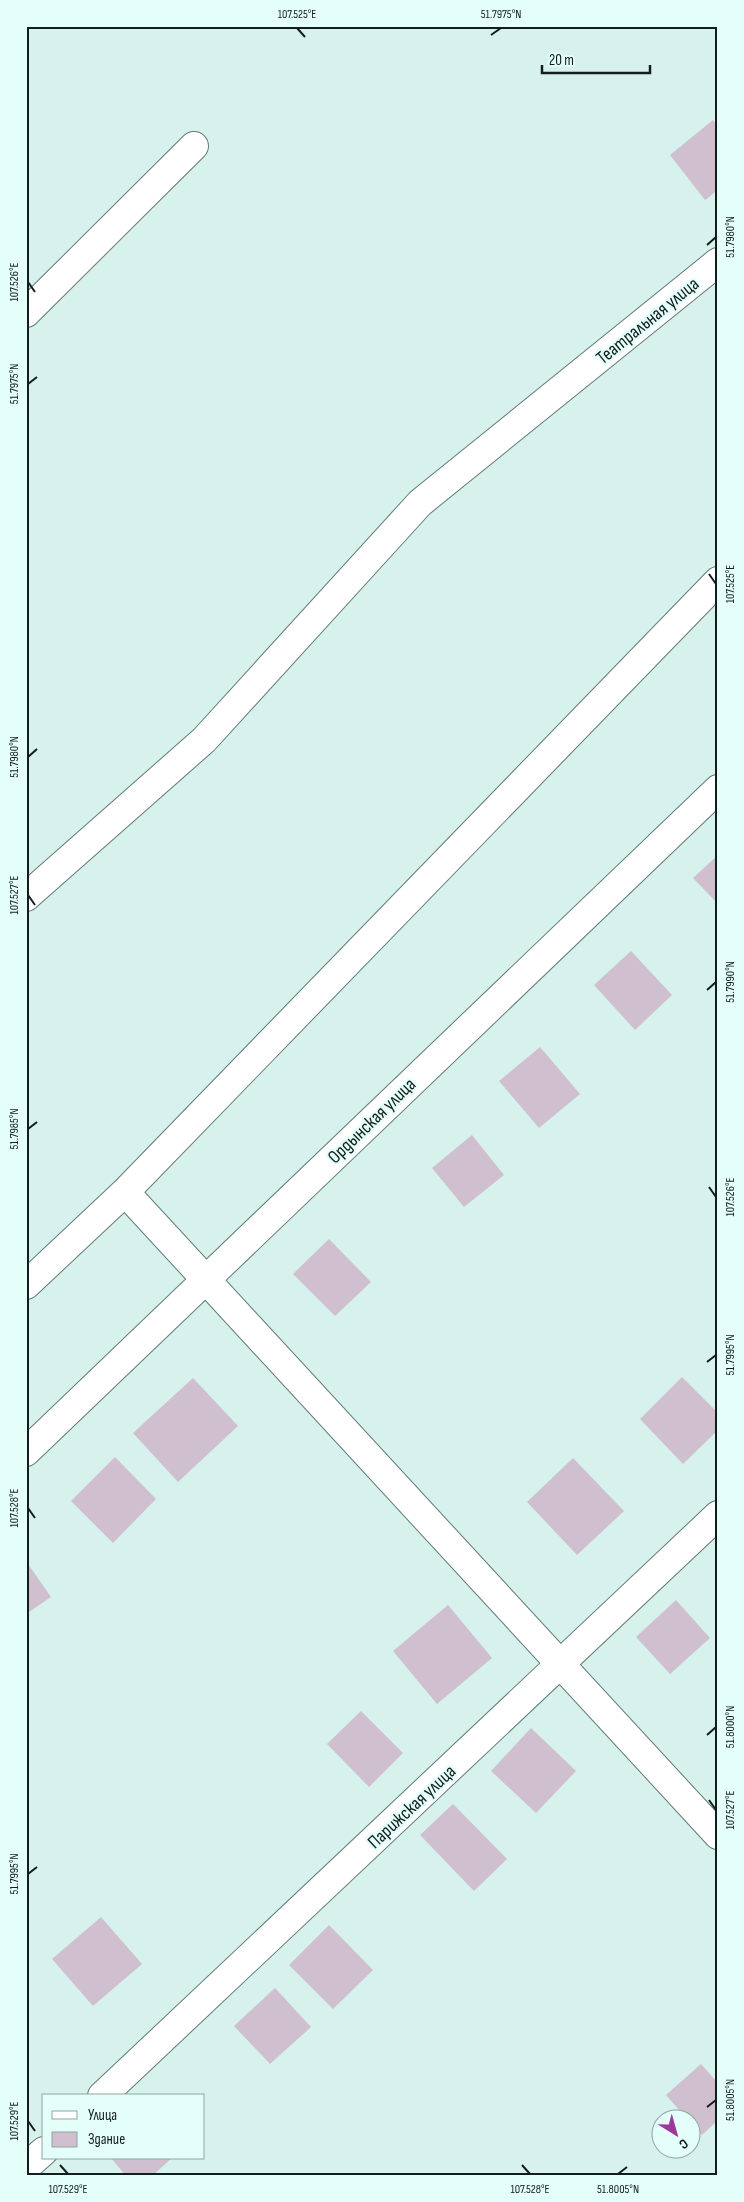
<svg xmlns="http://www.w3.org/2000/svg" width="744" height="2202" viewBox="0 0 744 2202" font-family="'Sofia Sans Condensed',sans-serif">
<style>
.building{fill:#cfbfcf}
.lines{fill:none;stroke-linecap:round;stroke-linejoin:round}
.minor-casing{stroke:#627a76;stroke-width:30}
.minor{stroke:#fff;stroke-width:28}
.ticks{fill:none;stroke:#131d1b;stroke-width:2}
.labels{text-anchor:middle;stroke-width:5;stroke-linejoin:round;paint-order:stroke}
.street-label{font-size:19px;fill:#131d1b;stroke:#e4fffa}
.neatline{fill:none;stroke:#131d1b;stroke-width:2}
.ticks-label{font-size:12px;text-anchor:middle;fill:#131d1b}
</style>
<rect width="100%" height="100%" fill="#d7f2ed"/>
<path class="building" d="M713,120L718,127V190L705,200L670,155Z
M718,855V904L693,878Z
M631,951L672,995L635,1030L594,985Z
M540,1047L580,1094L539,1128L499,1081Z
M472,1135L504,1175L464,1207L432,1168Z
M329,1239L371,1282L335,1316L293,1274Z
M682,1377L718,1413V1430L683,1464L640,1419Z
M193,1378L238,1426L178,1482L133,1433Z
M115,1457L156,1499L113,1543L71,1501Z
M573,1458L624,1511L577,1555L527,1502Z
M26,1561L51,1597L26,1614Z
M676,1600L710,1638L670,1674L636,1637Z
M448,1605L492,1658L437,1704L393,1651Z
M361,1711L403,1753L369,1787L327,1744Z
M531,1728L576,1771L536,1813L491,1771Z
M453,1804L507,1859L474,1891L420,1835Z
M101,1917L142,1964L93,2006L52,1959Z
M329,1925L373,1970L333,2009L289,1965Z
M275,1988L311,2027L270,2064L234,2026Z
M701,2064L718,2083V2120L702,2135L692,2123V2120H688L666,2095Z
M111,2158H172L152,2176H126Z"/>
<g class="lines">
<defs>
<path id="minor" d="M26,313L194,146
M26,897L204,740L420,503L718,262
M125,1192L718,1835
M26,1285L125,1192L718,581
M26,1452L718,789
M102,2096L718,1515
M26,2167L44,2151"/>
</defs>
<use href="#minor" class="minor-casing"/>
<use href="#minor" class="minor"/>
</g>
<path class="ticks" d="M297,28L305,37M491,35L501,28M707,245L716,237M28,282L35,292M28,384L37,377M709,574L716,584M28,757L37,749M28,895L35,905M707,990L716,982M28,1129L37,1122M709,1187L716,1197M707,1362L716,1355M28,1508L35,1518M707,1735L716,1727M709,1800L716,1810M28,1874L37,1867M707,2107L716,2100M28,2121L35,2131M60,2165L68,2174M522,2165L530,2174M618,2174L627,2167"/>
<g class="labels">
<g class="street-label">
<text transform="translate(647 320) rotate(-39)" y="7">Театральная улица</text>
<text transform="translate(371 1120) rotate(-44)" y="7">Ордынская улица</text>
<text transform="translate(411 1806) rotate(-43)" y="7">Парижская улица</text>
</g>
</g>
<rect width="744" height="2202" fill="none" stroke="#e4fffa" stroke-width="55"/>
<rect x="42" y="2094" width="162" height="65" fill="#e4fffa" stroke="#90a5a1"/>
<rect x="52" y="2111" width="25" height="8" fill="#ffffff" stroke="#90a5a1"/>
<text x="88" y="2120" font-size="15" fill="#131d1b">Улица</text>
<rect x="52" y="2132" width="25" height="15" fill="#cfbfcf" stroke="#90a5a1"/>
<text x="88" y="2144" font-size="15" fill="#131d1b">Здание</text>
<g transform="translate(676 2134) rotate(143)"><circle r="24" fill="#e4fffa" stroke="#90a5a1"/>
<path d="M0-4L9 19L0 12L-9 19Z" fill="#9d389e"/>
<text y="-8" font-size="14" font-weight="bold" text-anchor="middle" fill="#131d1b">С</text>
</g>
<path d="M542 65v8h108v-8" fill="none" stroke="#131d1b" stroke-width="2.5"/>
<text x="549" y="65" font-size="15" fill="#131d1b" stroke="#e4fffa" stroke-width="4" paint-order="stroke">20 m</text>
<rect x="28" y="28" width="688" height="2146" class="neatline"/>
<g class="ticks-label">
<text x="297" y="18">107.525°E</text>
<text x="501" y="18">51.7975°N</text>
<text transform="translate(730 237) rotate(-90)" y="4">51.7980°N</text>
<text transform="translate(14 282) rotate(-90)" y="4">107.526°E</text>
<text transform="translate(14 384) rotate(-90)" y="4">51.7975°N</text>
<text transform="translate(730 584) rotate(-90)" y="4">107.525°E</text>
<text transform="translate(14 757) rotate(-90)" y="4">51.7980°N</text>
<text transform="translate(14 895) rotate(-90)" y="4">107.527°E</text>
<text transform="translate(730 982) rotate(-90)" y="4">51.7990°N</text>
<text transform="translate(14 1129) rotate(-90)" y="4">51.7985°N</text>
<text transform="translate(730 1197) rotate(-90)" y="4">107.526°E</text>
<text transform="translate(730 1355) rotate(-90)" y="4">51.7995°N</text>
<text transform="translate(14 1508) rotate(-90)" y="4">107.528°E</text>
<text transform="translate(730 1727) rotate(-90)" y="4">51.8000°N</text>
<text transform="translate(730 1810) rotate(-90)" y="4">107.527°E</text>
<text transform="translate(14 1874) rotate(-90)" y="4">51.7995°N</text>
<text transform="translate(730 2100) rotate(-90)" y="4">51.8005°N</text>
<text transform="translate(14 2121) rotate(-90)" y="4">107.529°E</text>
<text x="68" y="2193">107.529°E</text>
<text x="530" y="2193">107.528°E</text>
<text x="618" y="2193">51.8005°N</text>
</g>
</svg>
